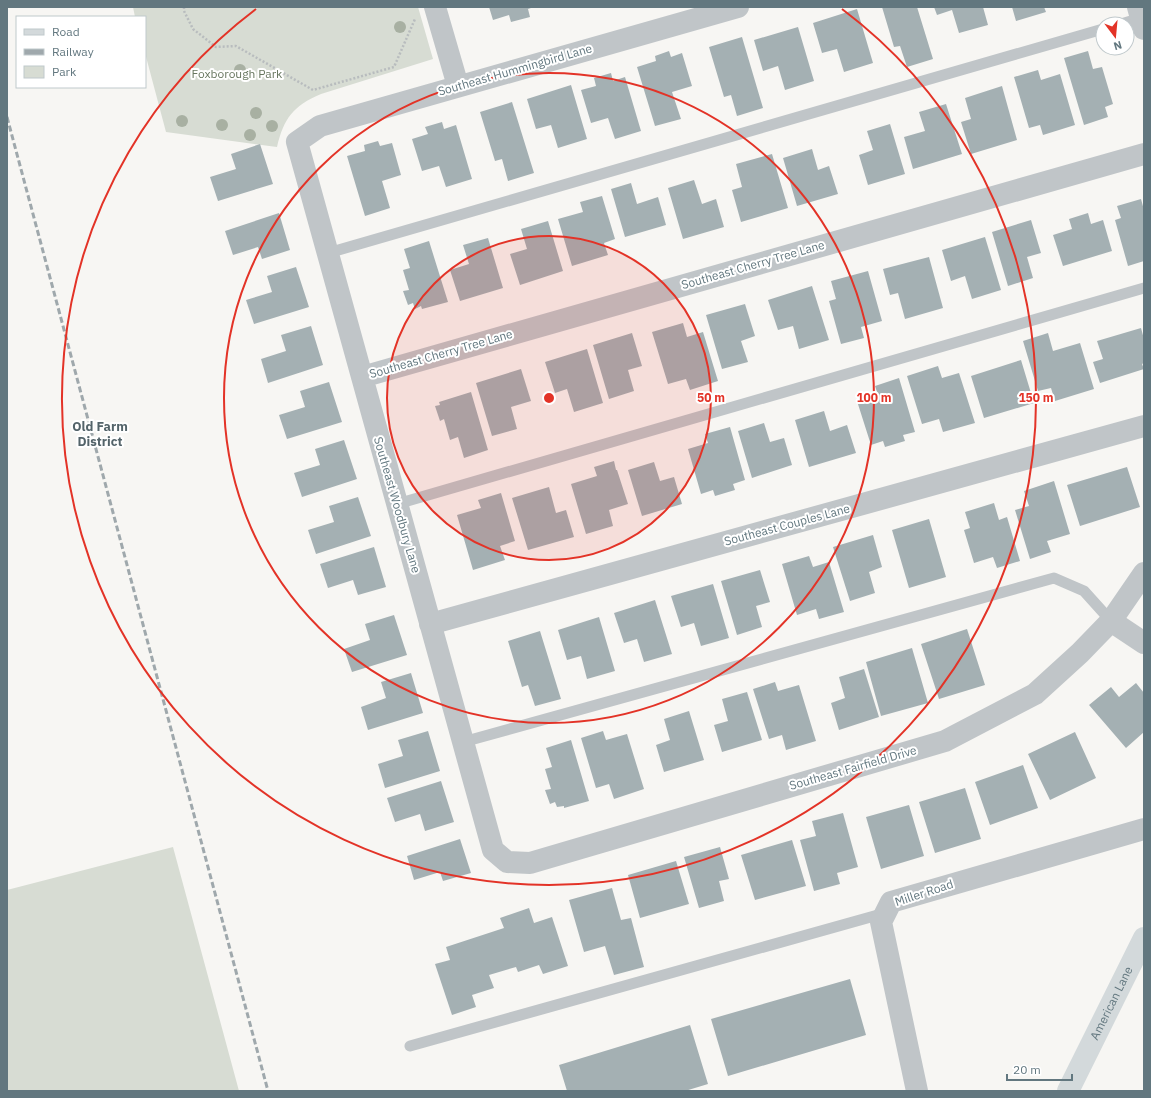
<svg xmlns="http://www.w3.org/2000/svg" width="1151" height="1098" viewBox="0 0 1151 1098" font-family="'IBM Plex Sans',sans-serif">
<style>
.green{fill:#d7dcd3}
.building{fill:#a4b0b3}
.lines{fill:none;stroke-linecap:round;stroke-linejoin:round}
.path{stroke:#b8bcbe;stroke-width:2.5;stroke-dasharray:2 2;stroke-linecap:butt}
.lane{stroke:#c0c5c8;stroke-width:11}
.street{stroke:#c0c5c8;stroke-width:22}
.secondary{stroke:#d3d9db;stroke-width:22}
.rail{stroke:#9fa8ac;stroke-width:3;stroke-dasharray:6 3;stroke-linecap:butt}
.tree{fill:#a8b0a2}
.ring{fill:none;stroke:#e33327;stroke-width:2}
.labels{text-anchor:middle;stroke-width:4;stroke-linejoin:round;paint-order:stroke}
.street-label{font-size:12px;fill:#62777f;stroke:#fff}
.park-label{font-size:12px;fill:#687760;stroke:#fff}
.neighbourhood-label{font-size:13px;font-weight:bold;fill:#54646a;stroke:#fff}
.centre{fill:#e33327;stroke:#fff;stroke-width:2}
.ring-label{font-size:12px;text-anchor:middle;font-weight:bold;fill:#e33327;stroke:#fff;stroke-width:4;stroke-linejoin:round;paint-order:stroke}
</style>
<rect width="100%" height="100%" fill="#f7f6f3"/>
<path class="green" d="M133,7H418L433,59L321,94C293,106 284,118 277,147L166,132L145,53V17H135Z
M173,847L239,1091H7V890Z"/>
<path class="building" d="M489,7H534L528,9L530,17L511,22L509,15L493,20Z
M882,7H917L933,59L907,67L900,46L894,47Z
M934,7H983L988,25L959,33L952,10L937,15Z
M1012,7H1044L1046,12L1016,21Z
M857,9L873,63L844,72L837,49L822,53L813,23Z
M798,27L814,81L785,90L778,66L763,71L754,40Z
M742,37L763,108L737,116L731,95L724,97L709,47Z
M669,51L671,57L682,53L692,86L672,92L681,119L655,126L637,67L656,61L655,56Z
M1088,51L1093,69L1102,67L1113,104L1105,107L1108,117L1084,125L1064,58Z
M1038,70L1041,80L1060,74L1075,125L1043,135L1040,125L1029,128L1014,77Z
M611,73L613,81L625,77L641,131L615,139L608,118L591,123L581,90L596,86L594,78Z
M571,85L587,139L558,148L551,125L536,129L527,99Z
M1002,86L1017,140L971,154L961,122L971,119L965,98Z
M512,102L534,173L508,181L502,159L495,161L480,112Z
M946,104L962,154L913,169L904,137L925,131L919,112Z
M442,122L444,129L456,125L472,179L446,187L439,166L422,171L412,139L428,134L425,127Z
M890,124L905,174L868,185L859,155L873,150L867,131Z
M378,141L380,146L392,143L401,175L382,181L390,208L365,216L347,156L365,151L364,145Z
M260,144L273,184L218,201L210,177L236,169L231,154Z
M812,149L818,170L829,166L838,194L797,206L783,158Z
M772,154L788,208L741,222L732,190L742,187L736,164Z
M694,180L702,204L716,199L724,227L683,239L668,188Z
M631,183L637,204L658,197L666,225L625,237L611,189Z
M602,196L615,239L604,243L608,255L572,266L558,219L583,212L580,202Z
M1141,199L1144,210V235H1143L1144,240V261L1128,266L1115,220L1121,218L1117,206Z
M279,213L290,250L262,259L258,247L233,255L225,231Z
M1088,213L1091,224L1103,220L1112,251L1063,266L1053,235L1072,229L1069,219Z
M1031,220L1041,253L1027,257L1033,278L1008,286L992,232Z
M548,221L563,271L520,285L510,254L527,249L521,229Z
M985,237L1001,290L972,299L965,276L951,281L942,250Z
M488,238L503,288L460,301L450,270L469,264L463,245Z
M429,241L448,302L422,309L421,306L415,309L413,303L408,305L403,291L409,290L403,270L410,268L404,249Z
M929,257L943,308L905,319L898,293L890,295L883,269Z
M296,267L309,307L254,324L246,300L272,292L267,276Z
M868,271L882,321L861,327L864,338L841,344L829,301L836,299L831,281Z
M812,286L829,340L799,349L793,326L778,330L768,300Z
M745,304L755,336L741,341L748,362L722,369L706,315Z
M683,323L687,337L703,332L718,381L690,390L686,379L668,384L652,332Z
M311,326L323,365L268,383L261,359L286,351L281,335Z
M1141,328L1144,339V363L1142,364L1144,369L1100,383L1093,362L1103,359L1097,341Z
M632,333L642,366L628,370L634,391L609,399L593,345Z
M1048,333L1053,351L1080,343L1094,389L1055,401L1051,388L1038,391L1023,341Z
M587,349L603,403L574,412L567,389L555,393L545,362Z
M1021,360L1034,403L984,418L971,376Z
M938,366L942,378L959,373L975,423L943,432L939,419L922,424L907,376Z
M521,369L531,401L511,407L517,429L492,436L476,383Z
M899,378L915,432L903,435L905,441L885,447L883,441L871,445L857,401L878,395L875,386Z
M329,382L342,422L287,439L279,415L305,407L300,391Z
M471,392L488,450L464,458L458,437L450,440L444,419L440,421L435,406L440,405L439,402Z
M824,411L830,431L847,425L856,453L809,467L795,420Z
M764,423L770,442L784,438L792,465L752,478L738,431Z
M730,427L745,480L733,484L735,490L715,496L713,490L701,494L688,449L708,443L705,434Z
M344,440L357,479L302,497L294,473L320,465L315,449Z
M614,461L616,470H617L628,504L609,510L613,526L586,534L571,484L597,476L594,467Z
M654,462L660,481L674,477L682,504L642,516L628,470Z
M1127,467L1140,507L1080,526L1067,485Z
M1054,481L1070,534L1047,541L1051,552L1030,559L1015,510L1029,506L1024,491Z
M549,487L556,513L566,510L574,537L528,550L512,498Z
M501,493L515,541L500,546L505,560L473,570L457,515L481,508L478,500Z
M358,497L371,536L316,554L308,530L334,522L329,506Z
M994,503L999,520L1007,517L1020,561L997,568L993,557L974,563L964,530L970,528L965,512Z
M929,519L946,577L909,588L892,530Z
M873,535L882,567L869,572L875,593L850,601L833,547Z
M374,547L386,587L358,595L353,580L328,588L320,564Z
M809,556L813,567L829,562L844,612L819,619L816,609L797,615L782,564Z
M760,570L770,602L756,606L762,627L737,635L721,581Z
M713,584L729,638L701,646L694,623L681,627L671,596Z
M655,600L672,654L644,662L637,639L624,643L614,613Z
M394,615L407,655L352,672L344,649L370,640L365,624Z
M599,617L615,671L587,679L581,656L567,660L558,630Z
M967,629L985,685L939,699L921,644Z
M540,631L561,699L535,706L528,685L522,687L508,641Z
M912,648L928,703L881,716L866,662Z
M864,669L879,717L839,730L831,703L845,698L839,677Z
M411,673L423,713L368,730L361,707L386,698L381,682Z
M775,682L778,691L799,685L816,741L786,750L782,735L769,739L753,689Z
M1136,683L1144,693V732L1126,748L1089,705L1111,687L1119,697Z
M747,692L762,740L722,752L714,725L728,721L722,699Z
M689,711L704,760L664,772L656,745L670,740L664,719Z
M428,731L440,771L385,788L378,764L403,756L398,740Z
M603,731L606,740L627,734L644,789L614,799L609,784L596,788L581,738Z
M1075,732L1096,778L1050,800L1028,754Z
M571,740L589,801L564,808V806L557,807L555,802L550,804L545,790L551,789L545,769L552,767L546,748Z
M1023,765L1038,808L990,825L975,782Z
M441,781L454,822L425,831L420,814L395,822L387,798Z
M965,788L981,839L935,853L919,802Z
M909,805L924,856L881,869L866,817Z
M843,813L858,867L837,873L840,884L814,891L800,840L816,836L812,821Z
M460,839L471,873L443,881L440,872L414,880L407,856Z
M792,840L806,886L755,900L741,855Z
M720,847L729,879L719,881L724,901L699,908L684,857Z
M676,861L689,904L640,918L628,875Z
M612,888L621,920L631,918L644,967L614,975L605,946L584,952L569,900Z
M529,908L534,923L552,917L568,966L543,974L539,965L518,972L516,967L489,975L494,988L472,995L476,1007L452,1015L435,964L450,960L446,947L504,928L500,918Z
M850,979L866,1035L728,1076L711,1019Z
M690,1025L708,1084L685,1091H567L559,1065Z"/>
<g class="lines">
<path class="path" d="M184,7V11L193,29L216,47L236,46L313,90L394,67L415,19"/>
<path class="lane" d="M1121,24L1141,18
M328,253L1103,29
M397,504L1144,288
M463,742L1054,578L1084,591L1111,621
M410,1046L885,913"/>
<path class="street" d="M435,7L458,86
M738,7L320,126L297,142L493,850L507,862L530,863L945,741L1035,694L1080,653L1111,621L1144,573
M1138,7L1144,29
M362,377L1144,154
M1111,621L1144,643
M430,624L1144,426
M917,1091L881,922L891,902L1144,829"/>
<path class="secondary" id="s1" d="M1068,1091L1144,938"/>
<path class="rail" d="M7,117L268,1091"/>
</g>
<g class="tree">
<circle cx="400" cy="27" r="6"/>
<circle cx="240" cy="70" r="6"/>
<circle cx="256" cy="113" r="6"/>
<circle cx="182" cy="121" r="6"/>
<circle cx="222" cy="125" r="6"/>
<circle cx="272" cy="126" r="6"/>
<circle cx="250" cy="135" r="6"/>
</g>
<circle cx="549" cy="398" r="162" fill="#e33327" fill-opacity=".12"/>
<g class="ring">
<circle cx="549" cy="398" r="162"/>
<circle cx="549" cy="398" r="325"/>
<path d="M842 9A487 487 0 1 1 256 9"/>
</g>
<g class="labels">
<g class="street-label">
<text transform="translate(515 70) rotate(-16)" y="4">Southeast Hummingbird Lane</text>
<text transform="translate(753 265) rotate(-16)" y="4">Southeast Cherry Tree Lane</text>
<text transform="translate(441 354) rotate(-16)" y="4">Southeast Cherry Tree Lane</text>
<text transform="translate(397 505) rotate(74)" y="4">Southeast Woodbury Lane</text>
<text transform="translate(787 525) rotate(-15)" y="4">Southeast Couples Lane</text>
<text transform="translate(853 768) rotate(-16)" y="4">Southeast Fairfield Drive</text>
<text transform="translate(924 893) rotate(-18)" y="4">Miller Road</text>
<text dy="4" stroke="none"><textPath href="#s1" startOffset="98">American Lane</textPath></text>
</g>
<g class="park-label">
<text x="237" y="78">Foxborough Park</text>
</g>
<g class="neighbourhood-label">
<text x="100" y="431">Old Farm<tspan x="100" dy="15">District</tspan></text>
</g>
</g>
<circle cx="549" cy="398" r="6" class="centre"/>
<g class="ring-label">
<text x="711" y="402">50 m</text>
<text x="874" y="402">100 m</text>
<text x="1036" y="402">150 m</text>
</g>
<rect width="1151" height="1098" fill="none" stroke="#62777f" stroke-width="16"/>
<rect x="16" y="16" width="130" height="72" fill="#ffffff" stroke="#c0c9cc"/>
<rect x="24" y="29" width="20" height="6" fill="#d3d9db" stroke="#c0c9cc"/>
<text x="52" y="36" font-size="12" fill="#62777f">Road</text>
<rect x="24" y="49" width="20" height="6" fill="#9fa8ac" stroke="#c0c9cc"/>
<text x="52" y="56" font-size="12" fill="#62777f">Railway</text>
<rect x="24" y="66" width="20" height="12" fill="#d7dcd3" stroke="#c0c9cc"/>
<text x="52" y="76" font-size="12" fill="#62777f">Park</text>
<g transform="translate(1115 36) rotate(164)"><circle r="19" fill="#ffffff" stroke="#c0c9cc"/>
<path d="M0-3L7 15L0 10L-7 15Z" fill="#e33327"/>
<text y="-6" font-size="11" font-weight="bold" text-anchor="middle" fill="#62777f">N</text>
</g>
<path d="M1007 1074v6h65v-6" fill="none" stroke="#62777f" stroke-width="2"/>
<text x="1013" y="1074" font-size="12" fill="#62777f" stroke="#ffffff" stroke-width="3" paint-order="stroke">20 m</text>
</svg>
